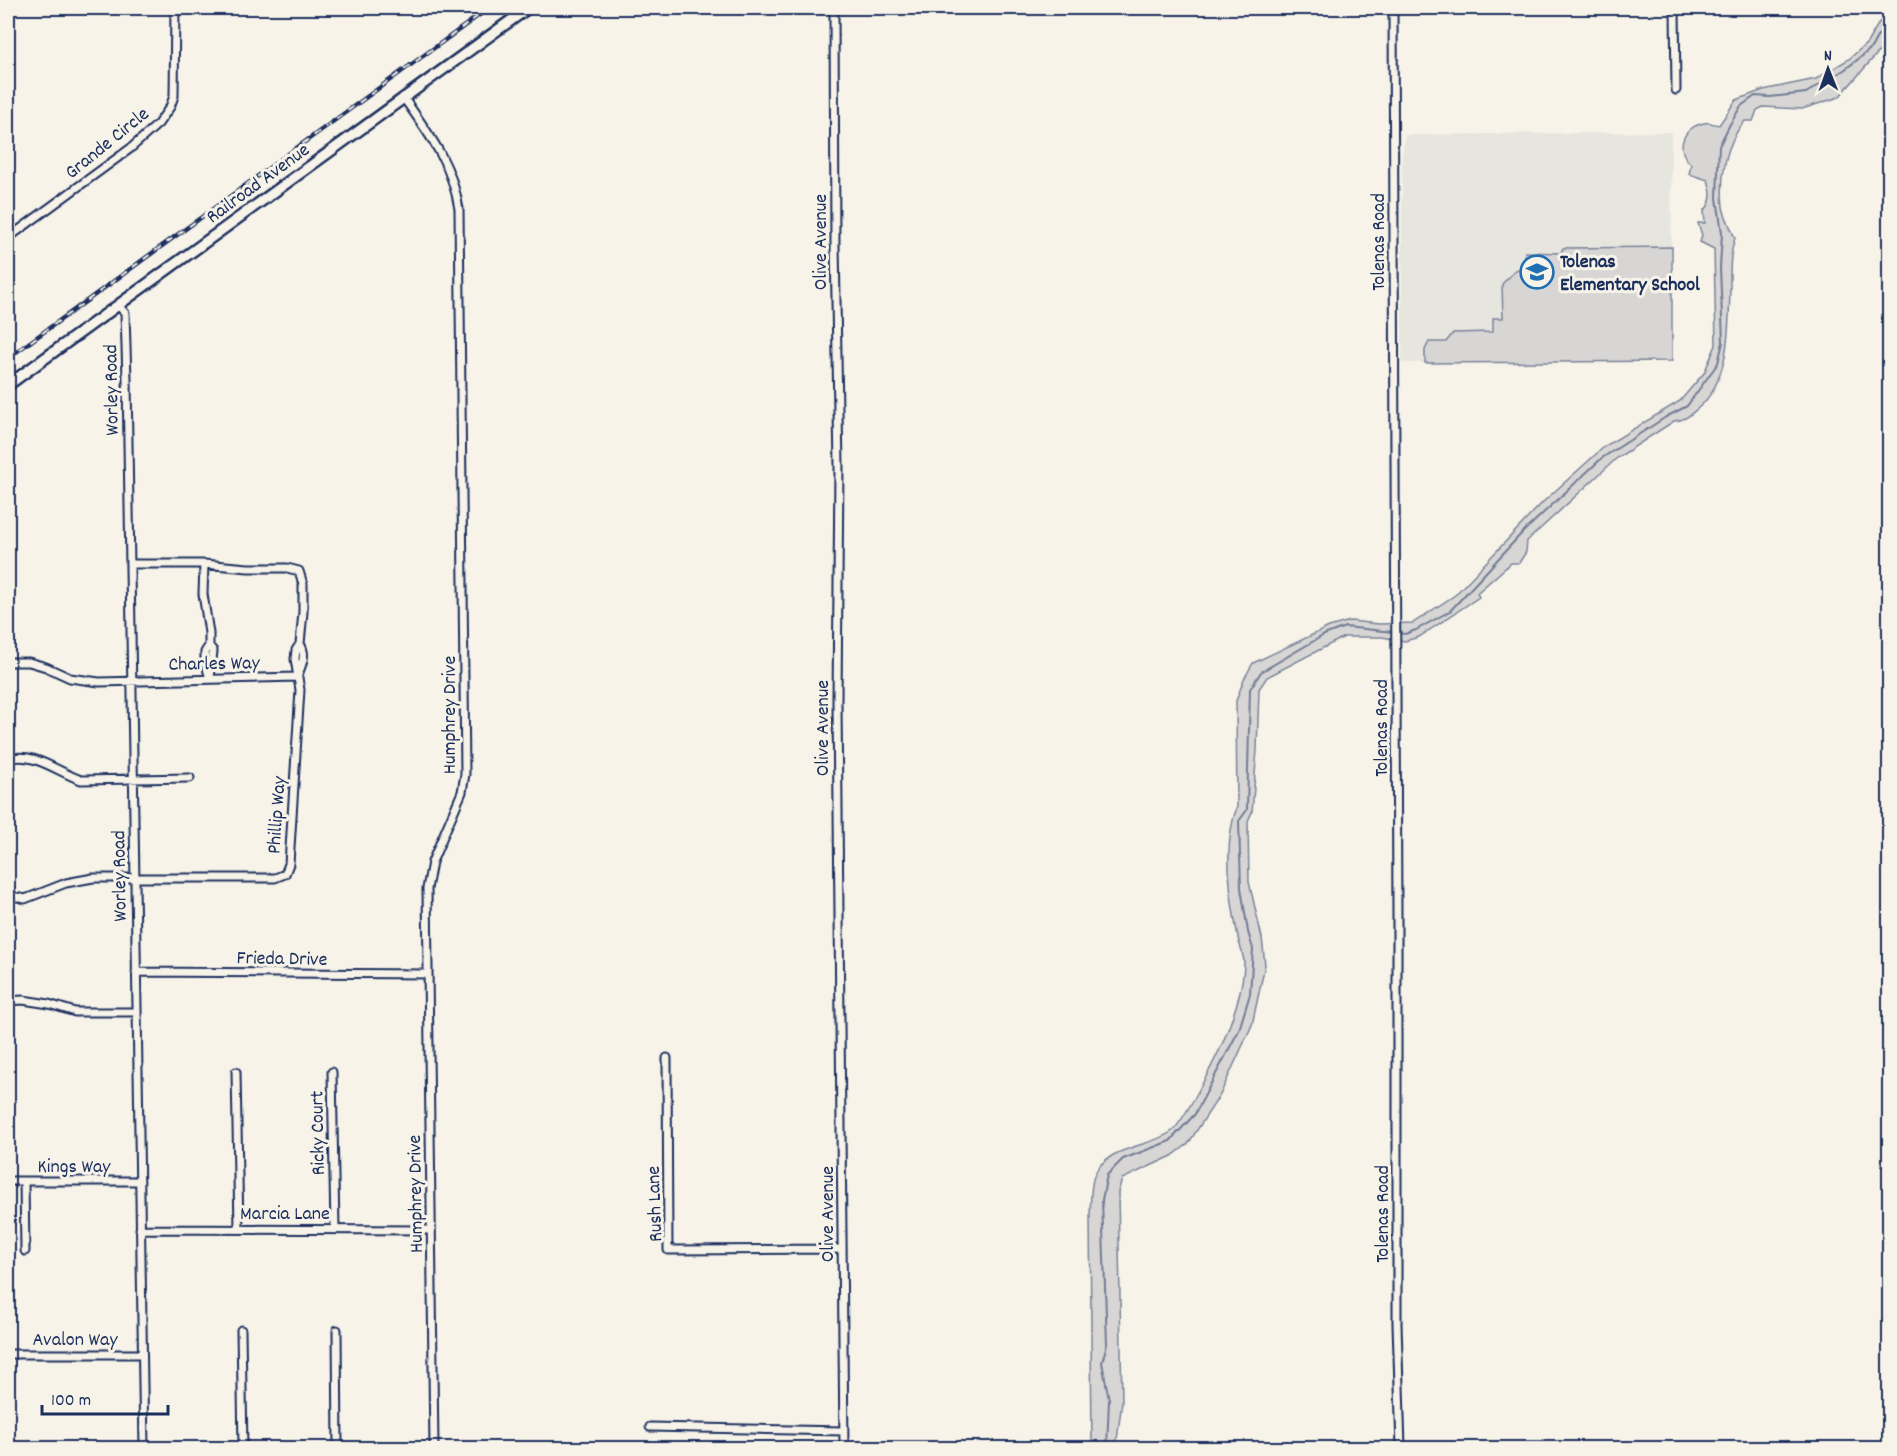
<svg xmlns="http://www.w3.org/2000/svg" width="1897" height="1456" viewBox="0 0 1897 1456" font-family="Dekko,sans-serif">
<style>
.built{fill:#e6e5de}
.green{fill:#d7d6d4;stroke:#798299;stroke-width:1.5}
.lines{fill:none;stroke-linecap:round;stroke-linejoin:round}
.stream{stroke:#727c95;stroke-width:2}
.street-casing{stroke:#1b2f5e;stroke-width:11}
.secondary-casing{stroke:#1b2f5e;stroke-width:14}
.street{stroke:#f7f3e8;stroke-width:7}
.secondary{stroke:#f7f3e8;stroke-width:9}
.rail-casing{stroke:#1b2f5e;stroke-width:4.5}
.rail{stroke:#f7f3e8;stroke-width:2;stroke-dasharray:7;stroke-linecap:butt}
.labels{text-anchor:middle;stroke-width:6;stroke-linejoin:round;paint-order:stroke}
.street-label{font-size:20px;fill:#1b2f5e;stroke:#f7f3e8}
.poi-label{font-size:20px;font-weight:bold;fill:#1b2f5e;stroke:#f7f3e8;text-anchor:start}
</style>
<rect width="100%" height="100%" fill="#f7f3e8"/>
<filter id="ink" filterUnits="userSpaceOnUse"><feTurbulence type="fractalNoise" baseFrequency=".0167" numOctaves="2"/><feDisplacementMap in="SourceGraphic" scale="12" xChannelSelector="R" yChannelSelector="G"/><feConvolveMatrix kernelMatrix="1 2 1 2 8 2 1 2 1" color-interpolation-filters="sRGB"/></filter>
<g filter="url(#ink)">
<path class="built" d="M1671,132L1672,361L1402,363V157L1405,135Z"/>
<path class="green" d="M1889,16V45L1883,47L1839,97L1802,109L1763,107L1757,110L1753,121H1745C1725,143 1720,178 1723,207C1725,217 1731,228 1735,238C1730,252 1730,268 1730,283C1729,323 1731,382 1697,409C1689,416 1685,420 1674,421L1617,458L1527,541L1526,552L1519,563H1511L1477,593L1479,597L1419,637L1405,641L1382,637H1344L1267,677L1259,689L1257,750L1252,812L1248,821L1249,882L1262,938L1265,965L1252,1025L1220,1095L1188,1144L1172,1156L1122,1179L1118,1192L1122,1401L1116,1448H1092L1090,1213C1091,1202 1090,1187 1094,1176C1105,1146 1148,1148 1171,1132C1183,1124 1216,1058 1223,1042C1232,1021 1244,986 1244,963C1244,955 1239,945 1238,937C1230,898 1223,843 1237,807L1236,701L1244,679L1253,663L1329,627L1350,621L1379,624L1413,623L1455,595L1543,502L1605,446L1680,401L1704,373L1716,345L1714,249L1700,242L1702,235L1698,223H1705L1704,211C1713,202 1712,192 1708,180L1689,174L1691,164C1674,149 1683,127 1704,123C1709,122 1714,124 1719,125L1736,100L1763,90L1816,79L1849,59L1867,43L1880,21Z
M1672,247V361L1425,363V350L1429,342H1446L1453,333L1493,332V318H1503L1502,284L1516,270L1525,267V252L1561,253L1563,248Z"/>
<g class="lines">
<path class="stream" d="M1398,633L1405,634L1416,630L1450,611L1522,533L1602,458L1666,417L1687,406L1718,363L1723,342L1720,268L1722,233L1717,198L1719,146L1729,126L1741,106L1755,96L1770,97L1806,93L1844,70L1861,57L1871,48L1878,35L1890,27
M1107,1448L1109,1400L1102,1362L1107,1344L1102,1200L1107,1175L1123,1159L1170,1141L1195,1114L1239,1030L1250,994L1253,949L1248,932L1241,888L1239,821L1247,810L1250,689L1261,672L1324,635L1345,627L1393,632"/>
<defs>
<path id="street" d="M834,8L835,245L839,466L837,702L844,1448
M1393,8L1397,915V1324L1401,1448
M1675,8L1676,90
M403,97C429,134 452,163 459,209L465,774L462,792L432,862L427,889L434,1448
M8,238L131,148L158,124L170,107L174,96L175,8
M118,305L125,313L127,380L144,1448
M204,564L203,594L209,633V646L205,652V661L210,679
M209,646L213,651L210,678
M8,662H29L46,667L70,678L99,682L298,677
M298,675C302,664 307,654 300,644
M8,759C34,751 57,772 81,780L190,778
M8,885L12,896L25,899L66,883L93,878H275L285,874L289,864L300,690L295,659L296,650L300,644L303,612V584L299,571L287,568H248L204,564H130
M136,972L428,974
M8,1001L23,1000L49,1004L75,1012H136
M667,1058L668,1250L842,1249
M236,1072L239,1229
M332,1072L335,1229
M8,1181H140
M24,1181L25,1251
M140,1229L430,1230
M241,1330L243,1448
M337,1330L338,1448
M8,1354H142
M650,1427L844,1431"/>
<path id="secondary" d="M8,385L528,8"/>
</defs>
<use href="#street" class="street-casing"/>
<use href="#secondary" class="secondary-casing"/>
<use href="#street" class="street"/>
<use href="#secondary" class="secondary"/>
<defs>
<path id="rail" d="M8,358L489,8"/>
</defs>
<use href="#rail" class="rail-casing"/>
<use href="#rail" class="rail"/>
</g>
</g>
<defs>
<symbol id="school-ring" viewBox="-11 -11 22 22"><circle r="9.5" fill="#f7f3e8" stroke="#1f6fb2" stroke-width="1.5"/><path d="M0-5L7-2L0 1L-7-2ZM-4 1L0 2.5L4 1V4Q0 6-4 4Z" fill="#1f6fb2"/></symbol>
</defs>
<g fill-rule="evenodd">
<use href="#school-ring" x="1518" y="253" width="38" height="38"/>
</g>
<g class="labels">
<g class="street-label">
<text transform="translate(106 142) rotate(-39)" y="7">Grande Circle</text>
<text transform="translate(257 182) rotate(-36)" y="7">Railroad Avenue</text>
<text transform="translate(819 242) rotate(-90)" y="7">Olive Avenue</text>
<text transform="translate(1377 242) rotate(-90)" y="7">Tolenas Road</text>
<text transform="translate(110 390) rotate(-91)" y="7">Worley Road</text>
<text transform="translate(214 662) rotate(-1)" y="7">Charles Way</text>
<text transform="translate(448 715) rotate(-90)" y="7">Humphrey Drive</text>
<text transform="translate(821 728) rotate(-90)" y="7">Olive Avenue</text>
<text transform="translate(1380 728) rotate(-90)" y="7">Tolenas Road</text>
<text transform="translate(275 815) rotate(-86)" y="7">Phillip Way</text>
<text transform="translate(118 876) rotate(-91)" y="7">Worley Road</text>
<text transform="translate(282 957) rotate(1)" y="7">Frieda Drive</text>
<text transform="translate(316 1133) rotate(-91)" y="7">Ricky Court</text>
<text x="74" y="1172">Kings Way</text>
<text transform="translate(414 1194) rotate(-91)" y="7">Humphrey Drive</text>
<text transform="translate(653 1204) rotate(-92)" y="7">Rush Lane</text>
<text x="285" y="1219">Marcia Lane</text>
<text transform="translate(826 1214) rotate(-90)" y="7">Olive Avenue</text>
<text transform="translate(1381 1214) rotate(-90)" y="7">Tolenas Road</text>
<text x="75" y="1345">Avalon Way</text>
</g>
<g class="poi-label">
<text x="1560" y="267">Tolenas<tspan x="1560" dy="23">Elementary School</tspan></text>
</g>
</g>
<rect width="1897" height="1456" fill="none" stroke="#f7f3e8" stroke-width="30"/>
<rect x="15" y="15" width="1867" height="1426" fill="none" stroke="#1b2f5e" stroke-width="2" filter="url(#ink)"/>
<g transform="translate(1828 69) rotate(359)" stroke="#f7f3e8" stroke-width="4.5" paint-order="stroke">
<path d="M0-4.5L10 22L0 15L-10 22Z" fill="#1b2f5e"/>
<text y="-9" font-size="16" font-weight="bold" text-anchor="middle" fill="#1b2f5e">N</text>
</g>
<path d="M42 1405v9h126v-9" fill="none" stroke="#1b2f5e" stroke-width="3"/>
<text x="51" y="1405" font-size="18" fill="#1b2f5e" stroke="#f7f3e8" stroke-width="4.5" paint-order="stroke">100 m</text>
</svg>
